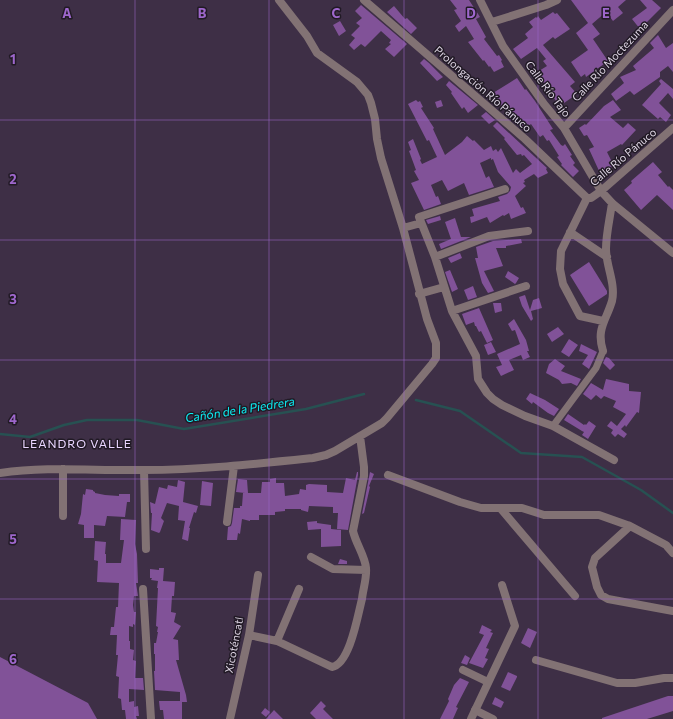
<svg xmlns="http://www.w3.org/2000/svg" width="673" height="719" viewBox="0 0 673 719" font-family="Commissioner,sans-serif">
<style>
.lines{fill:none;stroke-linecap:round;stroke-linejoin:round}
.stream{stroke:#275152;stroke-width:2.5}
.building{fill:#815298}
.pedestrian{stroke:#827274;stroke-width:7}
.minor{stroke:#827274;stroke-width:8}
.tertiary{stroke:#827274;stroke-width:8}
.grid{fill:none;stroke:#9e67cc;stroke-width:1;stroke-opacity:0.55}
.labels{text-anchor:middle;stroke-width:3;stroke-linejoin:round;paint-order:stroke}
.street-label{font-size:11px;fill:#ded5e4;stroke:#211a25}
.water-label{font-size:12px;font-style:italic;fill:#0bf2f8;stroke:#211a25}
.neighbourhood-label{font-size:12px;letter-spacing:1px;fill:#e9d5ff;stroke:#211a25}
.grid-label{font-size:13px;text-anchor:middle;font-weight:bold;fill:#9e67cc;stroke:#211a25;stroke-width:3;stroke-linejoin:round;paint-order:stroke}
</style>
<rect width="100%" height="100%" fill="#3e2f46"/>
<g class="lines">
<path class="stream" d="M416,400L460,411L521,453L582,457L641,490L673,513
M0,434L30,437L64,425L87,420H137L184,429L306,409L364,394"/>
</g>
<path class="building" d="M450,0H469L480,17L476,19L486,37L484,39L497,56L499,55L502,60L501,61L504,67L494,72L490,66L489,67L484,60L483,61L468,42L474,39L466,26L459,32L455,26L461,21L454,10L457,9Z
M571,0H626L618,7L623,13L613,21L606,12L592,24L600,34L593,39L608,61L586,77L585,74L581,77L571,62L588,50L576,33L588,23Z
M640,0H652L661,8L640,29L632,19L647,8Z
M361,5L407,44L394,57L385,49L391,44L389,43L391,40L381,31L365,47L361,44L354,50L349,45L355,38L351,35L360,26L356,23L362,18L355,11Z
M394,6L405,19L407,18L417,28L411,34L387,12Z
M553,12L555,14L557,13L570,29L555,39L553,37L543,45L575,82L570,86L577,94L564,103L560,97L556,101L551,94L552,93L543,82L541,84L534,74L547,66L543,61L546,59L537,48L521,59L513,49L528,38L525,34L533,27L529,22L536,17L537,18L538,16L541,20Z
M340,21L346,31L339,36L333,25Z
M658,35L666,48L673,43V72L668,66L660,72V77L634,95L630,91L616,101L611,94L624,83L620,77L636,70L633,66L654,48L650,43Z
M424,59L429,63L443,77L437,81L420,63Z
M517,78L525,90L526,89L535,101L553,129L550,130L561,145L563,146L565,144L572,155L570,156L575,163L573,165L579,171L573,177L561,165L562,164L557,157L559,156L549,140L547,141L543,135L540,137L531,124L523,130L505,115L509,112L501,106L493,93Z
M661,79L673,89V99L668,93L659,103L671,115L666,122L660,117L658,119L642,105L661,84L659,81Z
M449,81L478,105L468,113L464,107L462,109L451,93L452,92L446,85Z
M416,100L418,102L420,101L423,107L421,108L434,128L433,129L445,155L462,142L467,136L473,141L474,140L484,150L491,146L493,151L496,149L498,152L501,148L513,173L516,169L520,173L532,164L524,155L522,156L521,154L517,155L504,139L505,138L493,126L497,122L547,168L546,169L548,173L538,178L534,174L524,180L525,182L523,183L526,186L515,196L521,208L523,207L526,213L511,219L509,213L504,216L503,215L490,223L487,217L471,223L470,217L474,216L472,209L500,201L498,197L507,194L510,191L511,187L498,172L493,159L491,160V158L480,163L486,178L489,176L494,187L469,195L464,183L448,191L442,180L431,185L436,197L438,196L441,204L424,210L411,183L419,180L414,171L416,170L409,151L411,150L408,142L413,139L421,159L420,160L422,164L437,157L429,140L427,141L408,104Z
M441,100L443,106L437,108L435,102Z
M613,100L621,110L610,117L623,128L628,123L636,130L622,145L621,144L607,152L614,166L606,170L610,174L602,181L598,174L600,173L589,149L594,147L587,135L584,136L579,128L585,124L586,125L604,106Z
M486,112L495,120L489,124L481,116Z
M653,162L662,172L658,175L668,187L669,186L673,190V210L657,195L641,210L624,190L632,183L631,181Z
M440,216L441,220L428,224L426,220Z
M455,218L461,237H471L441,249L439,244L451,239L445,222Z
M521,239L522,243L506,246V248H496L503,266L484,271L494,291L488,293L482,283L475,258H478L476,247L493,241Z
M460,253L462,258L451,263L448,258Z
M589,262L607,291V294L589,306L570,275Z
M450,270L458,289L452,292L445,272Z
M508,271L519,278L516,283L515,284L505,277Z
M473,286L477,297L468,300L464,290Z
M525,295L530,310L533,300L539,298L542,308L531,311L533,319L531,321L522,306L519,297Z
M493,303H501L502,311L495,313Z
M479,308L493,340L487,343L481,331L479,332L476,326H475L474,322L466,325L462,314Z
M514,319L526,340L529,351H527L530,357L523,360L521,355L509,360L514,370L501,376L496,367L502,365L497,354L520,344L515,330L512,331L508,324Z
M558,327L564,334L552,342L547,334Z
M569,339L578,345L569,357L561,352Z
M491,342L496,352L488,355L484,345Z
M581,344L597,352L589,369L582,364L588,355L579,351Z
M606,357L609,358L615,365L610,370L603,363Z
M555,359L565,366L561,371L581,379L577,386L571,383L562,384L559,380L546,373L549,364Z
M606,379L629,384V391L641,392L639,413L637,412L626,427L625,425L621,429L627,434L624,438L618,434L615,437L611,433L613,430L607,426L611,421L617,426L626,414L613,407L616,401L604,396L601,399L596,395L591,400L583,394L591,383L603,390Z
M530,393L545,400L559,409L554,416L548,413L533,402L532,404L526,399Z
M568,414L584,425L585,424L586,425L589,421L596,426L588,439L582,435L584,432L582,431L564,420Z
M357,472H358V475L348,530L337,529L338,513H333V507L309,506L308,512L301,510V509H285V511L275,512V515H259V520H250V521L242,519L240,534L238,533L237,540H227L228,527L231,526L232,523L234,508H240V506H242L243,493H245L236,492L238,479L247,480L248,493H261L262,482H270V479L276,478V483H284L285,496L299,494L300,489L306,490V485L309,484L327,485V492L343,493L346,478L355,480Z
M370,472L374,474L369,486L370,487L364,513L362,514Z
M178,480L185,482L183,502L198,506L196,513L194,512L189,528H190L188,541L182,539L185,521L178,520L179,506L167,503L161,518L164,521L160,532L159,533L151,530L152,513H151L150,502L155,504L159,487L167,489L168,485L177,487Z
M202,481L213,483L211,506L200,505Z
M86,489L93,490V491L95,492V493L105,495L119,496V494H130V502H127L125,517L107,516L105,526L94,525V538H84V525L78,524L81,514L83,494L85,495Z
M121,519L136,520L135,544L137,554L138,583H136L138,596H134L133,605L134,612H136L135,625L133,624V627L129,626V641H130V649L134,650L133,660L136,661L135,678H143L144,690L129,689V702L134,701V707L138,706L139,716H136L137,719H126L125,710H122L121,699L118,698L119,677L116,676L118,655H116L117,635H110L111,627H114L116,607H118L119,583L97,582L98,561L94,560L95,541L106,542L105,554H106V563H121L124,540H120Z
M317,521V523L331,525V529L341,530V546L321,547V529L308,530L307,522Z
M340,559L347,561V564H338Z
M159,568H164L163,581L175,582L174,596H172L171,612L176,613L174,622L181,626L173,639L178,640L179,660H176L186,695L187,702H182V719H164L163,710H160L159,701H180V692L155,690L154,671H155V654H154V643H156L158,632H157L158,627L156,626L158,588H157L158,581L151,580L152,578H150V569L159,570Z
M482,625L492,630L490,632L493,633L486,648L489,649L485,658L488,659L483,668L469,663L484,635L479,633Z
M528,628L537,632L530,648L521,643Z
M465,655L470,658L467,665L461,663Z
M0,657L88,703L97,719H0Z
M508,672L517,676V677L510,691L501,687Z
M460,678L469,682L456,707L458,708L457,710L453,719H440L449,701L448,699L454,685Z
M668,696H673V711L647,719H602V718Z
M495,697L504,702L501,708L492,704Z
M321,701L326,706L323,709L333,719H316L310,713Z
M265,708L270,712L266,717L261,713Z
M274,710L283,719H266Z"/>
<g class="lines">
<path class="pedestrian" d="M553,426L596,368L603,351"/>
<path class="minor" d="M364,0L525,139L587,198H591L601,191L673,128
M480,0L503,46L544,104L564,128L601,191L612,203L673,253
M492,22L546,5L557,0
M564,128L673,10
M505,189L419,217L435,257L452,311L476,356L478,379L487,393L493,399L502,405L525,416L553,426L614,460
M587,198L561,251L560,269L563,284L580,316L603,321
M403,228L421,223
M570,232L607,257
M435,257L489,236L528,231
M419,294L444,287
M452,311L526,286
M603,351C596,329 606,321 612,301C616,284 606,266 606,249C606,234 610,218 612,203
M144,470L146,549
M0,473C48,466 95,471 143,470C200,470 256,464 313,458L326,455L335,451L382,423L387,418L432,364L436,358V343L427,319L403,228L381,158L377,139L375,119L371,103L368,95L357,82L317,53L307,36L279,0
M388,475L460,502L481,508H522L544,515H599L630,526L666,545L673,553
M501,509L575,596
M63,516V469
M227,522L234,466
M630,526L595,558L592,567L597,587L601,595L608,599L673,611
M311,557L333,569L366,570
M143,589L151,719
M249,635L277,641L332,667C350,664 358,614 362,599C363,589 367,578 366,568C365,556 356,544 353,531L364,476V467L360,436
M277,641L299,589
M536,660L617,683H635L664,678H673
M463,670L488,682
M230,719L249,635L258,575
M471,719L515,626L502,585"/>
<path class="tertiary" d="M475,710L493,719"/>
</g>
<path class="grid" d="M135,0V719M269,0V719M404,0V719M538,0V719M0,120H673M0,240H673M0,360H673M0,479H673M0,599H673"/>
<g class="labels">
<g class="street-label">
<text transform="translate(610 61) rotate(-47)" y="4">Calle Río Moctezuma</text>
<text transform="translate(483 89) rotate(41)" y="4">Prolongación Río Pánuco</text>
<text transform="translate(548 89) rotate(53)" y="4">Calle Río Tajo</text>
<text transform="translate(623 157) rotate(-40)" y="4">Calle Río Pánuco</text>
<text transform="translate(234 645) rotate(-79)" y="4">Xicoténcatl</text>
</g>
<g class="water-label">
<text transform="translate(240 410) rotate(-9)" y="4">Cañón de la Piedrera</text>
</g>
<g class="neighbourhood-label">
<text x="77" y="448">LEANDRO VALLE</text>
</g>
</g>
<g class="grid-label">
<text x="67" y="18">A</text>
<text x="202" y="18">B</text>
<text x="336" y="18">C</text>
<text x="471" y="18">D</text>
<text x="606" y="18">E</text>
<text x="13" y="64">1</text>
<text x="13" y="184">2</text>
<text x="13" y="304">3</text>
<text x="13" y="424">4</text>
<text x="13" y="544">5</text>
<text x="13" y="664">6</text>
</g>
</svg>
